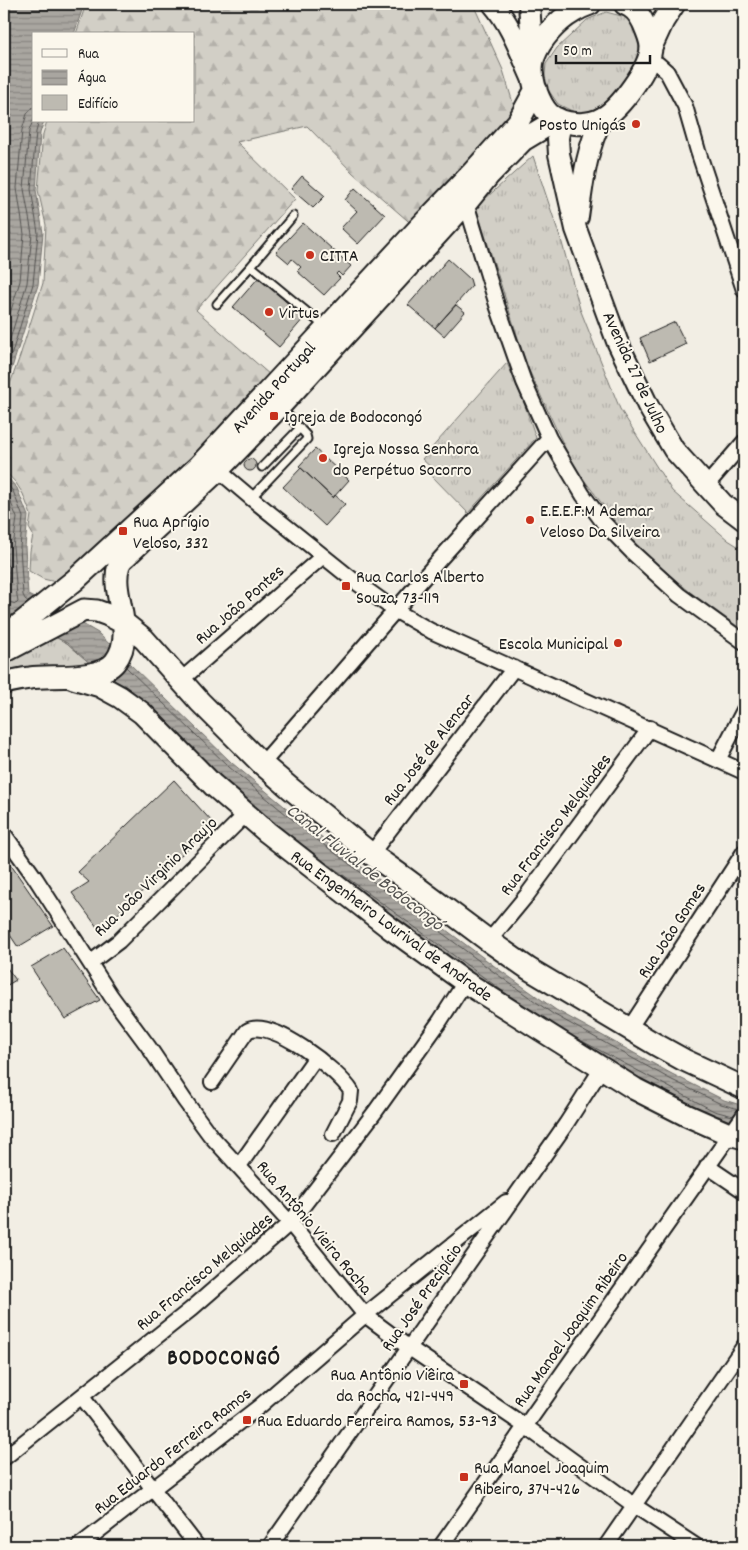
<svg xmlns="http://www.w3.org/2000/svg" width="748" height="1550" viewBox="0 0 748 1550" font-family="Dekko,sans-serif">
<style>
.grass{fill:url(#grass-tufts);stroke:#777671}
.forest{fill:url(#forest-firs);stroke:#777671}
.water{fill:url(#water-rules);stroke:#716f6b}
.lines{fill:none;stroke-linecap:round;stroke-linejoin:round}
.shore{stroke:#545351;stroke-width:1}
.building{fill:#bdbab1;stroke:#1c1c1c}
.lane-casing{stroke:#1c1c1c;stroke-width:11}
.street-casing{stroke:#1c1c1c;stroke-width:18}
.secondary-casing{stroke:#1c1c1c;stroke-width:24}
.primary-casing{stroke:#1c1c1c;stroke-width:25}
.lane{stroke:#fbf7ec;stroke-width:7}
.street{stroke:#fbf7ec;stroke-width:14}
.secondary{stroke:#fbf7ec;stroke-width:20}
.primary{stroke:#fbf7ec;stroke-width:21}
.poi-dot{fill:#c8321e;stroke:#fbf7ec;stroke-width:2}
.labels{text-anchor:middle;stroke-width:4;stroke-linejoin:round;paint-order:stroke}
.poi-label{font-size:18px;fill:#1c1c1c;stroke:#fbf7ec;text-anchor:start}
.street-label{font-size:18px;fill:#1c1c1c;stroke:#fbf7ec}
.water-label{font-size:19px;font-style:italic;fill:#545351;stroke:#fbf7ec}
.district-label{font-size:22px;font-weight:bold;letter-spacing:1px;fill:#1c1c1c;stroke:#fbf7ec}
</style>
<defs>
<pattern id="grass-tufts" width="24" height="20" patternUnits="userSpaceOnUse" patternTransform="scale(1.25)"><rect width="24" height="20" fill="#d2cfc6"/><path d="M3 7l-1-3M5 7V3M7 7l1-3M15 17l-1-3M17 17v-4M19 17l1-3" fill="none" stroke="#b4b1aa"/></pattern>
<pattern id="forest-firs" width="22" height="20" patternUnits="userSpaceOnUse" patternTransform="scale(1.25)"><rect width="22" height="20" fill="#d2cfc6"/><path d="M5 1l3.5 6h-7zM16 11l3.5 6h-7z" fill="#b4b1aa"/></pattern>
<pattern id="water-rules" width="6" height="5" patternUnits="userSpaceOnUse" patternTransform="scale(1.25)"><rect width="6" height="5" fill="#a9a6a0"/><path d="M0 2.5h6" fill="none" stroke="#898682"/></pattern>
</defs>
<rect width="100%" height="100%" fill="#f2eee4"/>
<filter id="ink" filterUnits="userSpaceOnUse"><feTurbulence type="fractalNoise" baseFrequency=".02" numOctaves="2"/><feDisplacementMap in="SourceGraphic" scale="10" xChannelSelector="R" yChannelSelector="G"/><feConvolveMatrix kernelMatrix="1 2 1 2 8 2 1 2 1" color-interpolation-filters="sRGB"/></filter>
<g filter="url(#ink)">
<path class="grass" d="M606,12L629,18L636,24L639,49L631,80L600,111L578,114L558,104L544,84L546,64L557,48L587,20Z
M533,156L562,243L580,309L620,409L672,491L728,540L744,550V631L690,592L630,541L573,465L527,366L476,207Z
M507,363L523,400L536,438L468,513L431,475L435,471L422,459Z
M49,634L67,643L93,666L4,678V656Z"/>
<path class="forest" d="M86,4H473L503,70L516,113L415,227L353,173L307,126L237,142L295,199L196,310L270,375L213,443L93,556L56,582L43,579L29,571L30,551L33,535L29,528L31,515L23,494L16,483L4,470V408L6,403L5,398L20,356L43,283L46,225L38,190L43,134L47,121H194V34H76Z"/>
<path class="water" d="M4,4H84L74,34H34V121H44L40,133L36,190L43,233L38,285L4,393Z
M4,474L17,488L28,516L25,547L28,595L62,612L98,633L232,763L319,835L501,971L556,1010L672,1074L724,1100L744,1106V1124L713,1116L544,1028L300,850L67,643L8,613L4,614Z"/>
<g class="lines">
<path class="shore" d="M4,333L20,281L24,234L17,188L22,130L27,114L34,106
M4,359L27,283L32,234L24,189L29,131L34,118
M4,379L33,284L38,233L31,189L36,132L39,121
M4,481L13,491L23,517L20,547L23,595L25,599L29,602
M4,490L8,495L17,518L13,547L17,596L18,602L16,604L9,602H4
M4,505L9,519L6,547L9,592L7,594L4,595
M126,667L229,767L316,839L498,975L553,1014L670,1079L721,1104L739,1109
M328,864L508,995
M582,1041L714,1111L733,1116"/>
</g>
<path class="building" d="M302,176L325,196L313,208L291,189Z
M355,188L385,215L358,244L341,228L357,211L345,200Z
M303,223L351,266L342,276L338,272L336,274L340,278L324,295L297,271L301,267L292,259L289,263L276,252Z
M448,259L470,279L472,286L435,328L408,305Z
M259,277L304,318L279,347L233,307Z
M456,305L465,312L444,336L435,328Z
M675,322L686,344L650,361L640,338Z
M315,449L349,480L333,498L299,466Z
M244 465a6 6 0 1 1 12 0a6 6 0 1 1-12 0Z
M301,468L333,498L335,495L345,504L325,526L283,487Z
M174,780L214,824L100,931L72,893L89,882L78,872Z
M4,855L53,926L18,947L4,926Z
M63,948L100,1000L65,1019L31,967Z
M4,964L16,980L4,987Z"/>
<g class="lines">
<defs>
<path id="lane" d="M293,216L251,266L324,326
M217,304L251,266
M262,467L300,428
M251,498L307,439L306,435L282,409"/>
<path id="street" d="M647,60L658,64L667,72L685,106L698,151L744,290
M466,203L497,305L524,382L549,438L583,495L603,522L632,552L679,595L744,642
M213,463L218,470L251,498L353,580L396,611L431,631L744,772
M706,486L744,442
M180,681L323,556
M718,760L744,710
M262,764L439,560L549,438
M4,834L36,879L111,996L148,1046L185,1101L210,1135L290,1223L365,1315L408,1347L525,1426L635,1506L696,1546
M371,854L514,668
M489,941L527,895L650,728
M90,963L119,941L246,814
M629,1029L744,852
M212,1082L247,1031C271,1017 338,1070 351,1091L350,1101L333,1134
M239,1166L316,1057
M707,1166L744,1191
M82,1397L197,1546
M4,1458L190,1310L290,1223L375,1112L440,1021L465,982
M79,1546L260,1406L365,1315L506,1202
M270,1546L566,1124L602,1068
M441,1546L744,1115
M606,1546L744,1346"/>
<path id="secondary" d="M493,4C512,26 521,54 533,80
M529,4L533,58
M561,121L558,138L559,154L576,229L617,341L648,406L674,450L723,504L744,520
M578,217C583,182 586,150 602,118"/>
<path id="primary" d="M590,4C584,6 578,9 573,12C557,21 540,40 534,57C530,67 533,81 536,91C539,99 542,107 549,114C563,125 587,127 603,118C620,108 651,67 651,47C651,40 646,29 643,22C639,14 634,7 625,4
M651,47L663,21L674,4
M4,637L75,580L199,466L422,225L472,173L518,122L536,89
M4,652L84,610L97,611L108,615L124,623L144,639L200,702L262,764L290,788L371,854L406,879L489,941L529,969L655,1044L684,1060L744,1088
M73,678L100,686L120,697L142,713L213,785L267,832L390,928L465,982L635,1089L686,1115L729,1134L744,1138
M4,683C12,681 21,679 30,678C52,675 100,681 115,662C138,632 109,594 119,565C120,562 123,558 126,556L218,470L280,406L466,203L488,176L523,140L558,119"/>
</defs>
<use href="#lane" class="lane-casing"/>
<use href="#street" class="street-casing"/>
<use href="#secondary" class="secondary-casing"/>
<use href="#primary" class="primary-casing"/>
<use href="#lane" class="lane"/>
<use href="#street" class="street"/>
<use href="#secondary" class="secondary"/>
<use href="#primary" class="primary"/>
</g>
</g>
<g class="poi-dot">
<circle cx="636" cy="124" r="5"/>
<circle cx="310" cy="255" r="5"/>
<circle cx="269" cy="312" r="5"/>
<rect x="269" y="411" width="10" height="10" rx="2.5"/>
<circle cx="323" cy="458" r="5"/>
<circle cx="530" cy="520" r="5"/>
<rect x="118" y="526" width="10" height="10" rx="2.5"/>
<rect x="341" y="581" width="10" height="10" rx="2.5"/>
<circle cx="618" cy="643" r="5"/>
<rect x="459" y="1379" width="10" height="10" rx="2.5"/>
<rect x="242" y="1415" width="10" height="10" rx="2.5"/>
<rect x="459" y="1472" width="10" height="10" rx="2.5"/>
</g>
<g class="labels">
<g class="poi-label">
<text x="626" y="130" text-anchor="end">Posto Unigás</text>
<text x="320" y="261">CITTA</text>
<text x="279" y="318">Virtus</text>
<text x="284" y="422">Igreja de Bodocongó</text>
<text x="333" y="454">Igreja Nossa Senhora<tspan x="333" dy="21">do Perpétuo Socorro</tspan></text>
<text x="540" y="516">E.E.E.F.M Ademar<tspan x="540" dy="21">Veloso Da Silveira</tspan></text>
<text x="133" y="527">Rua Aprígio<tspan x="133" dy="21">Veloso, 332</tspan></text>
<text x="356" y="582">Rua Carlos Alberto<tspan x="356" dy="21">Souza, 73-119</tspan></text>
<text x="608" y="649" text-anchor="end">Escola Municipal</text>
<text x="454" y="1380" text-anchor="end">Rua Antônio Viêira<tspan x="454" dy="21">da Rocha, 421-449</tspan></text>
<text x="257" y="1426">Rua Eduardo Ferreira Ramos, 53-93</text>
<text x="474" y="1473">Rua Manoel Joaquim<tspan x="474" dy="21">Ribeiro, 374-426</tspan></text>
</g>
<g class="street-label">
<text transform="translate(636 372) rotate(65)" y="6">Avenida 27 de Julho</text>
<text transform="translate(273 387) rotate(-48)" y="6">Avenida Portugal</text>
<text transform="translate(239 604) rotate(-41)" y="6">Rua João Pontes</text>
<text transform="translate(428 749) rotate(-52)" y="6">Rua José de Alencar</text>
<text transform="translate(555 824) rotate(-53)" y="6">Rua Francisco Melquiades</text>
<text transform="translate(155 876) rotate(-44)" y="6">Rua João Virginio Araujo</text>
<text transform="translate(392 925) rotate(36)" y="6">Rua Engenheiro Lourival de Andrade</text>
<text transform="translate(671 930) rotate(-57)" y="6">Rua João Gomes</text>
<text transform="translate(315 1227) rotate(50)" y="6">Rua Antônio Vieira Rocha</text>
<text transform="translate(204 1271) rotate(-40)" y="6">Rua Francisco Melquiades</text>
<text transform="translate(421 1297) rotate(-55)" y="6">Rua José Precipício</text>
<text transform="translate(570 1329) rotate(-55)" y="6">Rua Manoel Joaquim Ribeiro</text>
<text transform="translate(172 1450) rotate(-38)" y="6">Rua Eduardo Ferreira Ramos</text>
</g>
<g class="water-label">
<text transform="translate(366 866) rotate(38)" y="7">Canal Fluvial de Bodocongó</text>
</g>
<g class="district-label">
<text x="224" y="1364">BODOCONGÓ</text>
</g>
</g>
<rect width="748" height="1550" fill="none" stroke="#fbf7ec" stroke-width="20"/>
<rect x="10" y="10" width="728" height="1530" fill="none" stroke="#1c1c1c" stroke-width="2" filter="url(#ink)"/>
<rect x="32" y="32" width="162" height="90" fill="#fbf7ec" stroke="#a29f99"/>
<rect x="42" y="49" width="25" height="8" fill="#fbf7ec" stroke="#a29f99"/>
<text x="78" y="58" font-size="15" fill="#1c1c1c">Rua</text>
<rect x="42" y="70" width="25" height="15" fill="url(#water-rules)" stroke="#a29f99"/>
<text x="78" y="82" font-size="15" fill="#1c1c1c">Água</text>
<rect x="42" y="95" width="25" height="15" fill="#bdbab1" stroke="#a29f99"/>
<text x="78" y="108" font-size="15" fill="#1c1c1c">Edifício</text>
<path d="M556 55v8h94v-8" fill="none" stroke="#1c1c1c" stroke-width="2.5"/>
<text x="563" y="55" font-size="15" fill="#1c1c1c" stroke="#fbf7ec" stroke-width="4" paint-order="stroke">50 m</text>
</svg>
